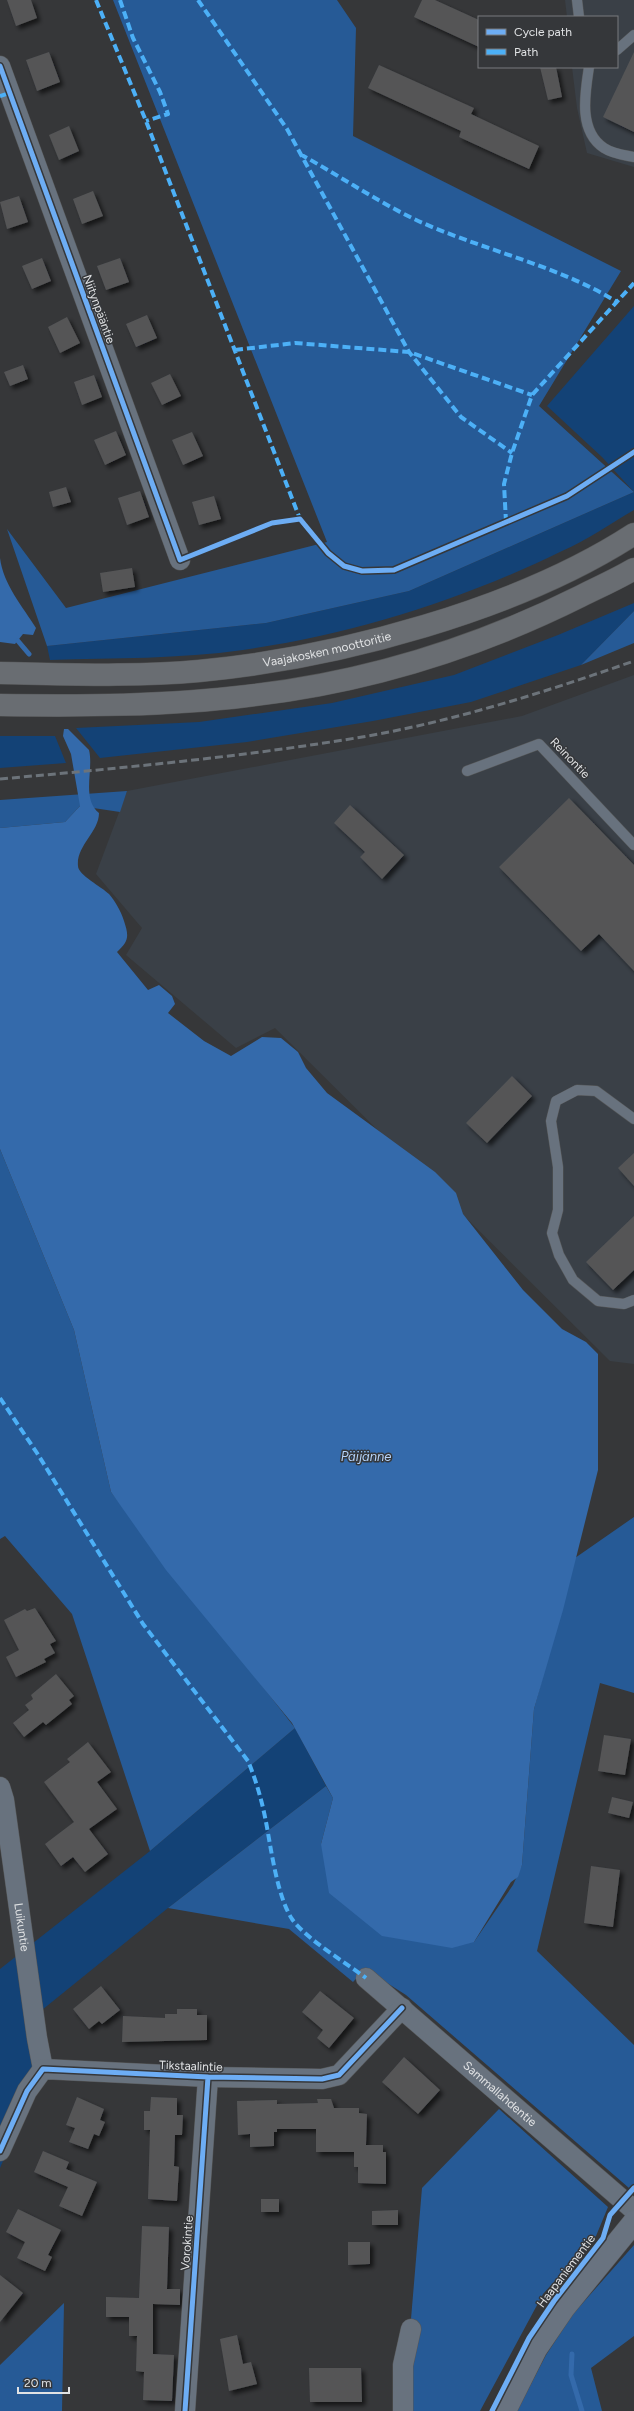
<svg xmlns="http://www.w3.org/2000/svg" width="634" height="2411" viewBox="0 0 634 2411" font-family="Figtree,sans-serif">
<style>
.built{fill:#3a4047}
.green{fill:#134276}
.forest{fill:#265a96}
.water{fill:#346aab}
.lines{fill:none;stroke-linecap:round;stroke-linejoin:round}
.stream{stroke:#346aab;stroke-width:5}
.building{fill:#545557;filter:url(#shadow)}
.lane-casing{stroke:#555657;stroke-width:11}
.street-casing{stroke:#555657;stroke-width:21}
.secondary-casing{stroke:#555657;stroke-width:23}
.highway-casing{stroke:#555657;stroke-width:23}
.lane{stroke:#68727e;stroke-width:10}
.street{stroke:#68727e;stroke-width:20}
.secondary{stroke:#697380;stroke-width:22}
.highway{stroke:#696d72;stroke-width:22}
.rail{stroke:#6c737a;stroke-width:3;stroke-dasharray:8 4;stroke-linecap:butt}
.quiet{stroke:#4cb0f7;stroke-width:4;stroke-dasharray:8 4;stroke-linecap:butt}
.cycleway-casing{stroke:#35373a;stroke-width:8}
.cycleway{stroke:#6dadf4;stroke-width:5}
.labels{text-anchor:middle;stroke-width:3;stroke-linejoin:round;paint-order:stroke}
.street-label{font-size:12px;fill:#e0e2e4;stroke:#35373a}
.water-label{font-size:13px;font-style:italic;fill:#b6d4fb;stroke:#35373a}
</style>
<defs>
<filter id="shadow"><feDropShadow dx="3.5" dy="3.5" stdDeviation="2" flood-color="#0009"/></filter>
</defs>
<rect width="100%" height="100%" fill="#363739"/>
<path class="built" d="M565,0H634V167L587,153L577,108L572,67H617V17H567Z
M634,675V1364L610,1361L275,1028L236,1048L126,955L142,928L96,874L127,791L522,716Z"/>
<path class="green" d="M634,306V492L602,457L547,406Z
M634,492V510C610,524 587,540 562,551C462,600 354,634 243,650C180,659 114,658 50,660L47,646L266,623L409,591Z
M634,603V611L581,665L471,702L373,721L247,742L100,758L76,728L199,722L332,703L454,675L558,635Z
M0,736H55L66,763L0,768Z
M295,1728L326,1786L168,1908L42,2010L32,2093L0,2168V1969L150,1851Z"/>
<path class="forest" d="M113,0H337L356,28L353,136L621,271L539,406L634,492L409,591L266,623L47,646L7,529L66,608L327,542Z
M634,611V643L581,665Z
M127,791L120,812L80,806L65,822L0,828V800Z
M0,1149L74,1330L111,1492L295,1728L150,1851L72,1614L5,1536L0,1539Z
M634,1517V1693L600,1683L537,1951L634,2045V2185L629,2188L406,1995L365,1969L353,1982L289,1929L168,1908L326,1786L333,1798L321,1844L474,1942L513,1885L522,1865L534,1709L575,1558Z
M499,2109L608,2207L596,2236L543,2294L480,2411H409V2367L419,2326L411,2319L422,2188Z
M634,2245V2336L591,2368L602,2411H517L546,2355L573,2314Z
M64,2303L62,2411H0V2365Z"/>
<path class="water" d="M0,558C3,584 23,607 36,628L33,635L23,634L15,644L0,642Z
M64,729H68L89,750C94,770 81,798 99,813C99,832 76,846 78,866C78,875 102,887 109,894C115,901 121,911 124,921C129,936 129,941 117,952L148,990L159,985L172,996L175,1004L168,1013L204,1041L231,1056L262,1037L281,1038L298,1052L306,1068L327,1093L435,1172L456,1193L463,1214L523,1290L562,1329L586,1342L598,1354V1470L563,1610L534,1709L522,1865L518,1877L511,1882L474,1942L452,1948L382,1936L329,1893L321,1844L333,1798L292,1723L166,1570L111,1492L74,1330L0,1149V828L65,822L80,806L71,754L63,736Z"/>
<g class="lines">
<path class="stream" d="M18,641L29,654
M572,2354L571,2375L582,2411"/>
</g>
<path class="building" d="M7,0H31L37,18L16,26Z
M422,0H435L479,20V47L414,17Z
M49,52L60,82L37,91L26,60Z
M634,52V132L603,117Z
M379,65L474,108L471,114L539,146L529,169L459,137L461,131L368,88Z
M540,67H556L562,97L548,100Z
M69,126L79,151L59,160L49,135Z
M93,191L103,216L82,224L73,199Z
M19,196L28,222L7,229L0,202Z
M42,258L51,281L32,289L22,266Z
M120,258L129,282L106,290L97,266Z
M147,315L157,338L136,347L126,324Z
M67,317L80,343L60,353L48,327Z
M23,365L28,379L10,386L4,372Z
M170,374L181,396L162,405L151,383Z
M94,375L102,397L82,405L74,382Z
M116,431L126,455L105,465L94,440Z
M192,432L203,456L183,465L172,440Z
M66,487L71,502L53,507L49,492Z
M140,491L149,517L127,525L118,498Z
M214,496L221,519L199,525L192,502Z
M132,568L135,587L103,592L100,573Z
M569,798L634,865V971L599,934L581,951L499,867Z
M350,805L404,855L382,879L360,857L365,852L334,823Z
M512,1076L532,1096L487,1143L466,1123Z
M634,1153V1186L618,1168Z
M634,1216V1270L613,1290L586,1262Z
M35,1608L56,1641L50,1644L55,1653L44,1659L46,1662L16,1677L6,1657L19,1650L4,1620L25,1609L27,1611Z
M56,1674L74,1696L69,1700L72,1704L46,1725L43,1722L24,1737L13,1723L29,1710L25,1705L33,1699L31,1695Z
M604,1735L631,1739L625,1775L598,1771Z
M88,1742L111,1772L97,1782L117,1809L89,1829L108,1854L85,1872L73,1857L61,1866L45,1844L74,1822L44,1782L70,1762L67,1759Z
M612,1797L633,1802L629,1818L608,1813Z
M591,1866L620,1870L613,1927L584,1923Z
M101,1986L120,2010L102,2024L99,2021L89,2029L73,2009Z
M320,1991L354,2018L329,2048L317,2038L323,2030L302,2012Z
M177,2009H197V2015H207V2040L122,2042L123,2016L165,2018V2014H177Z
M404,2057L440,2090L418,2114L382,2082Z
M77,2097L104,2109L100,2120L105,2122L99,2136L94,2134L88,2149L69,2142L75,2128L66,2125Z
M151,2097L177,2098V2115H183L182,2135H175L174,2166L179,2167L177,2201L148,2199L150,2130H144V2111H150Z
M317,2099H331L334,2108H359V2113L367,2114L366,2145H383V2152H386V2184L358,2183V2167H354V2152H316V2129H277V2132H274V2146L250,2147V2134L238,2135L237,2101L277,2100V2104L318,2103Z
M43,2151L69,2162L66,2169L97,2182L82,2216L59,2206L68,2187L34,2172Z
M261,2199H279V2212H261Z
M18,2209L61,2230L48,2255L52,2257L45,2271L17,2258L25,2242L6,2232Z
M398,2210V2225H372V2211Z
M142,2226L169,2227L167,2289H180V2305L153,2304V2354L174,2355L172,2401L143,2400L144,2372L136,2371L137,2336H129V2317H106V2297L139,2298Z
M348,2242H370V2264L348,2265Z
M0,2275L23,2293L0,2322Z
M237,2335L243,2364L251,2362L257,2384L229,2391L220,2339Z
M309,2368H361L362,2402H310Z"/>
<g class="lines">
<defs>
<path id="lane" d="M577,0L579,17
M617,50L634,35
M589,67C585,93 578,131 604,148C613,154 624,155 634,157
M467,771L539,744L634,845
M634,1119L596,1091L577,1090L556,1101L551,1121L558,1167V1210L552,1233L559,1255L573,1280L598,1301L624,1304L634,1300"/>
<g id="street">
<path d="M0,66L180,560"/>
<path id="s1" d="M0,1787L4,1800L37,2038L43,2069"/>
<path id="s2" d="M366,1978L634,2210"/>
<path d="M0,2151L27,2091L43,2069L208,2077L322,2079L339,2075L402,2008"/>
<path d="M185,2411L208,2077"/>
<path d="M403,2411V2365L411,2329"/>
</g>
<path id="secondary" d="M505,2411L536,2349L564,2308L634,2222"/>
<g id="highway">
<path id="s3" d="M0,673C66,674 133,677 199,671C337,658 517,610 634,534"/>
<path d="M0,705C82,706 166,706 247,696C363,683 477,648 581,596C599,587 617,579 634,569"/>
</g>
</defs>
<use href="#lane" class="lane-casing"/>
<use href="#street" class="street-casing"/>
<use href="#secondary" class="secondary-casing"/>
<use href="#highway" class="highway-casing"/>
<use href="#lane" class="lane"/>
<use href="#street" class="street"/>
<use href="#secondary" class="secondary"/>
<use href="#highway" class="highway"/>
<path class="rail" d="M0,779C121,768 242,757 362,737C455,721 545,692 634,661"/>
<path class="quiet" d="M96,0L146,121L300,519
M120,0L133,38L160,92L168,114L146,121
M198,0L287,129L409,352L461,417L512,453
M0,96L10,93
M300,154C338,175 375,200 414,219C478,249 558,265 617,302
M235,350L295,343L409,352L532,395
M506,522L504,484L512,453L532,395L634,283
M0,1398L37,1453L143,1624L248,1761C256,1780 262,1801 266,1822C271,1848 277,1896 292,1919C306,1939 345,1962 366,1978"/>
<defs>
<path id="cycleway" d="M0,66L180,560L272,523L300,519L328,553L344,566L362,571L394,570L567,496L634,452
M0,2151L27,2091L43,2069L208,2077L322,2079L339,2075L402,2008
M185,2411L208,2077
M492,2411L529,2338L554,2301L603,2238L610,2215L634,2188"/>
</defs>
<use href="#cycleway" class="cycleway-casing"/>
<use href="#cycleway" class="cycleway"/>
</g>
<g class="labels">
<g class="street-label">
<text transform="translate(99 309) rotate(70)" y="4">Niitynpääntie</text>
<text dy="4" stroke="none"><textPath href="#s3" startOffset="329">Vaajakosken moottoritie</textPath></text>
<text transform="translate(570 758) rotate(46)" y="4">Reinontie</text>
<text dy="4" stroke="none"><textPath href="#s1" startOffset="142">Luikuntie</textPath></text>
<text transform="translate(191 2066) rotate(2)" y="4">Tikstaalintie</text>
<text dy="4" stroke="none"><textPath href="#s2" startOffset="177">Sammallahdentie</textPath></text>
<text transform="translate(187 2243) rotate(-86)" y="4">Vorokintie</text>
<text transform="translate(566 2271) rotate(-53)" y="4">Haapaniementie</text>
</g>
<g class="water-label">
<text x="366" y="1461">Päijänne</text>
</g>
</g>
<rect x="478" y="16" width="140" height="52" fill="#35373a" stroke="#797b7e"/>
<rect x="486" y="29" width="20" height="6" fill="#6dadf4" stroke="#797b7e"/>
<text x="514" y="36" font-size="12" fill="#e0e2e4">Cycle path</text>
<rect x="486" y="49" width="20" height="6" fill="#4cb0f7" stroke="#797b7e"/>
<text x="514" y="56" font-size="12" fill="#e0e2e4">Path</text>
<path d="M18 2387v6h51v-6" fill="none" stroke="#e0e2e4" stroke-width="2"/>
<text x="24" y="2387" font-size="12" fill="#e0e2e4" stroke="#35373a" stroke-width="3" paint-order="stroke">20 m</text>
</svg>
